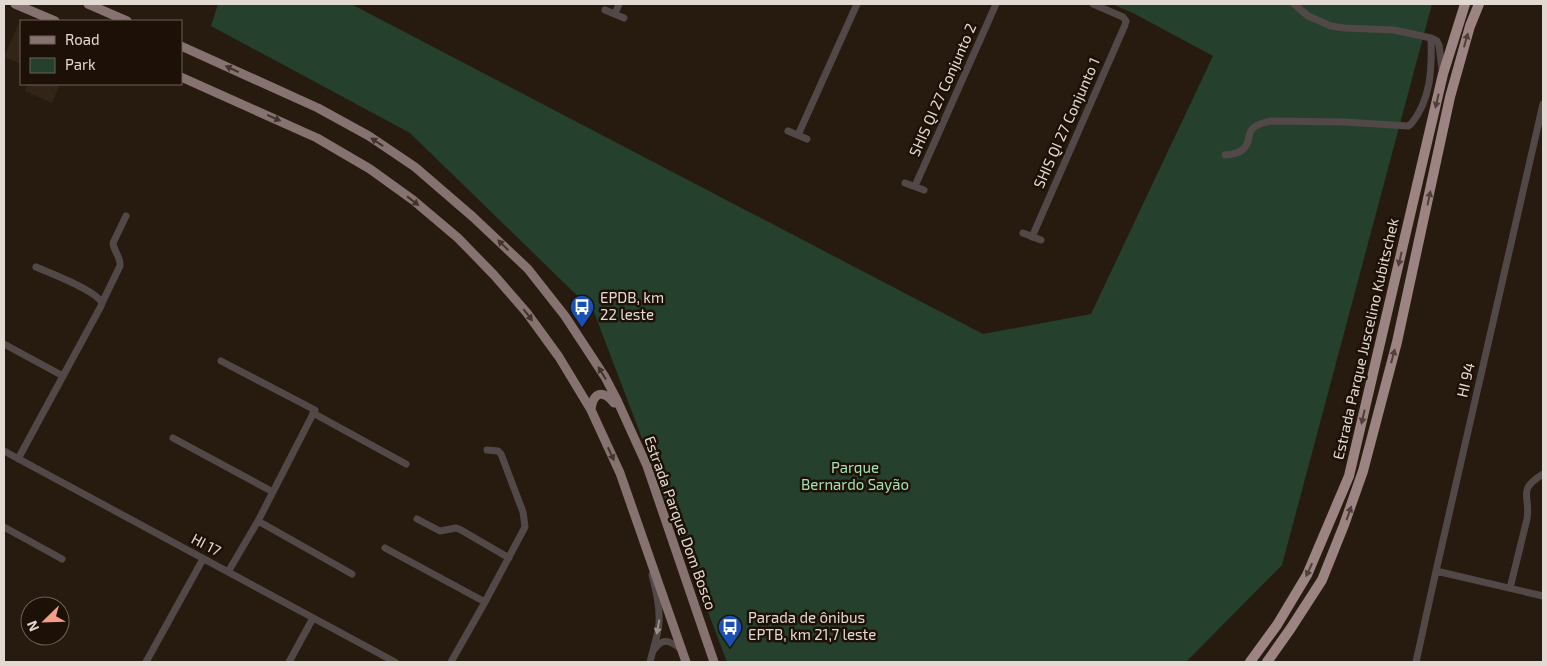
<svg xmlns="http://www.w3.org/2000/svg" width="1547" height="666" viewBox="0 0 1547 666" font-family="'Exo 2',sans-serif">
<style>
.commercial{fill:#322518}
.green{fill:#25412e}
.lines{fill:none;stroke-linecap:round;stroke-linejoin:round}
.minor{stroke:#524847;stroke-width:7}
.major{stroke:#867371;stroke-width:9}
.highway{stroke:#9b8481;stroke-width:10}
.oneway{fill:#4f3f38}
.oneway2{fill:#42332c}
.oneway3{fill:#9a908c}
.labels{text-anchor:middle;stroke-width:5;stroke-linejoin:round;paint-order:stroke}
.street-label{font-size:15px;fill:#e2d9d2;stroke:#1d1107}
.poi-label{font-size:15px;fill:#e2d9d2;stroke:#1d1107;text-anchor:start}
.park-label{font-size:15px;fill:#a0e2b3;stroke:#1d1107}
</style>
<rect width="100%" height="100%" fill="#271a0f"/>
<path class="commercial" d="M18,25L21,27V64L4,57Z
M28,84H60L52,103L25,91Z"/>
<path class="green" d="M218,4H351L983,334L1091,314L1213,56L1133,13L1112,4H1432L1282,565L1186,662H727L594,312L410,133L211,26Z"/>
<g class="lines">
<path class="minor" d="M1294,4L1308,16L1331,26L1344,28L1394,30L1431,38L1437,41L1439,45L1442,69
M605,10L624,18
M615,14L619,4
M788,131L807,139
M798,135L857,4
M1225,155C1236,154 1245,152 1248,141C1249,137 1249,133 1252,129C1257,124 1264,123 1270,121L1345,122L1408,126L1411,124C1431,100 1432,69 1431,38
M905,183L924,190
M915,186L996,4
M1023,233L1041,240
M1032,237L1125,25L1126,21L1123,17L1093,4
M36,267C50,273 96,290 102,303
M4,344L63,376
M221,361L315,410L258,521L228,572
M313,413L406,464
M173,438L273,492
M4,451L395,662
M18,459L101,306L102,303L120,266C121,257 114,252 113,243L126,216
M417,519L440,531L456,528L461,530L509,558
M258,521L352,574
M4,527L62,559
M385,548L485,602
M1436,571L1543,596
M1510,588L1527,519C1531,495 1516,491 1543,474
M653,651C663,637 669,640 681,649
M146,662L203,559
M289,662L313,618
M451,662L485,602L525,527L523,512L501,454L498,451L487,450
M650,662C653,649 658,636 659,623C660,607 656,591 652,575
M1416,662L1436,571L1543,104"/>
<path class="major" d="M15,4L55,21
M88,4L127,21
M181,46L318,108L369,136L415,167L473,217L528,269L565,316L605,377L617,400L647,466L714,662
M181,77L317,138L370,169L413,200L458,238L494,275L527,313L559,357L591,410L620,473L686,662
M591,410C593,392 603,389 614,403"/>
<path class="highway" d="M1250,662L1277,625L1307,575L1349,476L1443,74L1465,4
M1267,662L1291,628L1322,580L1344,525L1363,471L1397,342L1450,97L1470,26L1479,4"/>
</g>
<defs><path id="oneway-solid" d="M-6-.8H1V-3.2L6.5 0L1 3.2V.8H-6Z" transform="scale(1.25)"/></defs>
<g class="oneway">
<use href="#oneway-solid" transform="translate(1466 40) rotate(-74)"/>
<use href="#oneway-solid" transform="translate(1437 101) rotate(103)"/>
<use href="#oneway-solid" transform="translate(1429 198) rotate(-78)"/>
<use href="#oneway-solid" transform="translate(1400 259) rotate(103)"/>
<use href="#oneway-solid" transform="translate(1393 356) rotate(-75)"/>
<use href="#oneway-solid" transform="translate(1363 417) rotate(103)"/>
<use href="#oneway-solid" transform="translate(1349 513) rotate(-71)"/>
<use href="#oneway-solid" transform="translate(1309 570) rotate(115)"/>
</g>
<g class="oneway2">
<use href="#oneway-solid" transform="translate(232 69) rotate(-155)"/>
<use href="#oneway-solid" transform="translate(274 118) rotate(24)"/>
<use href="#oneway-solid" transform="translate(377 142) rotate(-146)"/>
<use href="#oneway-solid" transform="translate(413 201) rotate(38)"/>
<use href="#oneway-solid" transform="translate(503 245) rotate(-136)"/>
<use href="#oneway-solid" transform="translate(528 315) rotate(52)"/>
<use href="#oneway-solid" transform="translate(602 373) rotate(-122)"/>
<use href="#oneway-solid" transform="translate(611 454) rotate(65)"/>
</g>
<use class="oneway3" href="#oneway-solid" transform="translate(658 627) rotate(100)"/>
<defs>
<symbol id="bus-pin" viewBox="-11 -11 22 30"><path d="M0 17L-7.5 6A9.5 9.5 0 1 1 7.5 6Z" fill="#1a4fb4" stroke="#1d1107"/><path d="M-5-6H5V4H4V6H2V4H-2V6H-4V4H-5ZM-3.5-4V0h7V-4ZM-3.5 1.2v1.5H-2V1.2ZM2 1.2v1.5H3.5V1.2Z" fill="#fff"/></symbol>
</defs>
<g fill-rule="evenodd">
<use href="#bus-pin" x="568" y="293" width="28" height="38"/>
<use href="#bus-pin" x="716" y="613" width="28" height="38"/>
</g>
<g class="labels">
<g class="street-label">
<text transform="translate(943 90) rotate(-66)" y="5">SHIS QI 27 Conjunto 2</text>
<text transform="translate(1067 123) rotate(-66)" y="5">SHIS QI 27 Conjunto 1</text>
<text transform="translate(1366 339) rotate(-77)" y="5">Estrada Parque Juscelino Kubitschek</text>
<text transform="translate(1466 380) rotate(-77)" y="5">HI 94</text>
<text transform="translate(680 523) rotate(70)" y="5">Estrada Parque Dom Bosco</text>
<text transform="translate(206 545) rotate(28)" y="5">HI 17</text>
</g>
<g class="poi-label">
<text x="600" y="303">EPDB, km<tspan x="600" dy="17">22 leste</tspan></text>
<text x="748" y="623">Parada de ônibus<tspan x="748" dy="17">EPTB, km 21,7 leste</tspan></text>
</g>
<g class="park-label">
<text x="855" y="473">Parque<tspan x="855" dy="17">Bernardo Sayão</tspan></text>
</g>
</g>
<rect width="1547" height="666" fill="none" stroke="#e2d9d2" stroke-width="10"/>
<rect x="20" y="20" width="162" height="65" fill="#1d1107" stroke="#6c6158"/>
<rect x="30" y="36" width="25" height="8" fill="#867371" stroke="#6c6158"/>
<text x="65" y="45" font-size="15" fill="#e2d9d2">Road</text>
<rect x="30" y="58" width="25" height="15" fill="#25412e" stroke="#6c6158"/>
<text x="65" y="70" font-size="15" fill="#e2d9d2">Park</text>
<g transform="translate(45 621) rotate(247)"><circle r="24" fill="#1d1107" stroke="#6c6158"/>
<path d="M0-4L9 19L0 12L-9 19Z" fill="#f49e8a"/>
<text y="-8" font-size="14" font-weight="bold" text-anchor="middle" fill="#e2d9d2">N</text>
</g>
</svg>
